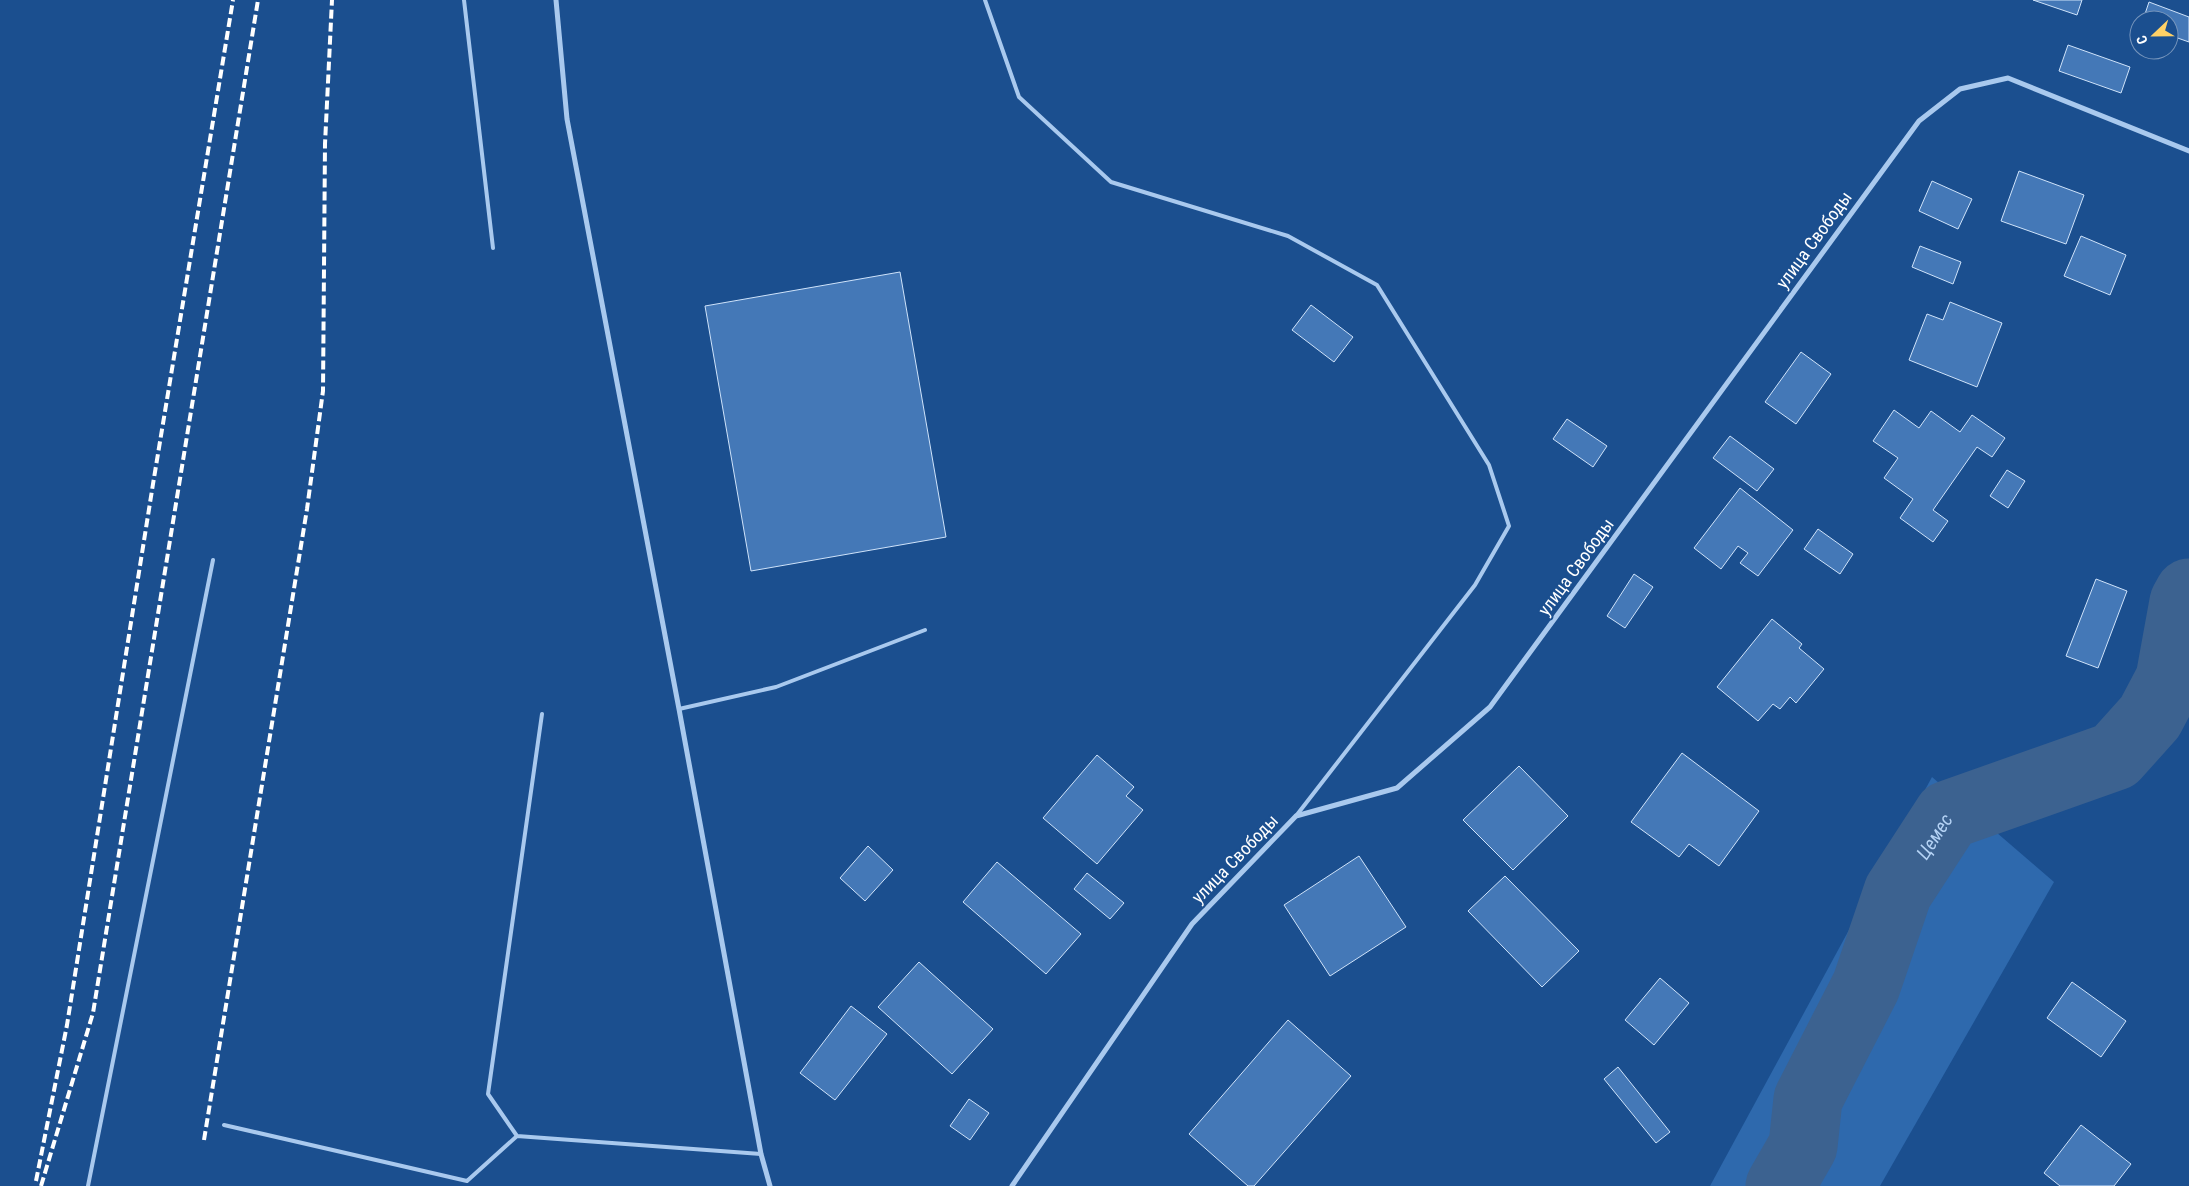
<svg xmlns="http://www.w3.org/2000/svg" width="2189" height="1186" viewBox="0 0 2189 1186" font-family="'Roboto Condensed',sans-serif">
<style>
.green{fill:#2e69ad}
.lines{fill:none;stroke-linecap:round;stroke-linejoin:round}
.river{stroke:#3c6290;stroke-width:69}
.building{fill:#4478b7;stroke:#cfe3fa}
.lane{stroke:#a9c9ee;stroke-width:4}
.street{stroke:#a9c9ee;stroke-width:5}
.rail{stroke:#fff;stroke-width:4;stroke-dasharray:9 4;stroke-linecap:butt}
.labels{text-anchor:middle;stroke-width:4;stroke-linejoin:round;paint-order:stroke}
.street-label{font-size:18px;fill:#fff;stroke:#1b4f8f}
.water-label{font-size:19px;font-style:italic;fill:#b5d3f5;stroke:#1b4f8f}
</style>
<rect width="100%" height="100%" fill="#1b4f8f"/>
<path class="green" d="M1932,777L2054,882L1880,1186H1710Z"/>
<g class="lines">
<path class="river" id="s1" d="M1780,1186L1803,1146L1808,1099L1866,986L1898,892L1948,815L2115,756L2150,717L2170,679L2184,602L2189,593"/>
</g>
<path class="building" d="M2033,0H2082L2077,15Z
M2149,2L2189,17V42L2169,35V20H2143Z
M2068,45L2130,67L2121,93L2059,71Z
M2019,171L2084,195L2066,244L2001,221Z
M1932,181L1972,199L1958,229L1919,211Z
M2081,236L2126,255L2110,295L2064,276Z
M1920,246L1961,262L1953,284L1912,267Z
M900,272L946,537L751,571L705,306Z
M1950,302L2002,323L1977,387L1909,360L1927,314L1943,320Z
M1311,305L1353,337L1334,362L1292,330Z
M1801,352L1831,374L1796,424L1765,402Z
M1894,410L1919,428L1931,411L1960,432L1972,415L2005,438L1992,457L1977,447L1933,510L1948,521L1933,542L1900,518L1913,499L1884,478L1898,458L1873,441Z
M1567,419L1607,446L1593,467L1553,439Z
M1730,436L1774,469L1757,491L1713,458Z
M2007,470L2025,481L2008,508L1990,496Z
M1740,488L1793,530L1758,576L1740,563L1748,553L1738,546L1721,569L1694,548Z
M1818,529L1853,554L1840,574L1804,549Z
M1634,574L1653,587L1625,628L1607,616Z
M2096,579L2127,591L2098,668L2066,656Z
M1772,619L1802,644L1799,648L1824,669L1796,703L1790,697L1780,709L1773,704L1758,721L1717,687Z
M1682,753L1759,811L1719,866L1689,844L1679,857L1631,822Z
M1097,755L1134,787L1126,796L1143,810L1097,864L1043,818Z
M1519,766L1568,816L1513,870L1463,820Z
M868,846L893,870L865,901L840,878Z
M1359,856L1406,927L1330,976L1284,905Z
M997,862L1081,934L1046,974L963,902Z
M1087,873L1124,903L1110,919L1074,889Z
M1505,876L1579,951L1542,987L1468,911Z
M919,962L993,1029L952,1074L878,1007Z
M1660,978L1689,1003L1654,1045L1625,1020Z
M2072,982L2126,1021L2101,1057L2047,1018Z
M851,1006L887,1034L835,1100L800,1073Z
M1288,1020L1351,1076L1254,1186H1248L1189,1134Z
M1618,1067L1670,1132L1656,1143L1604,1079Z
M969,1099L989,1113L970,1140L950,1126Z
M2081,1125L2131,1164L2114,1186H2060L2044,1173Z"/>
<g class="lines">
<path class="lane" d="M464,0L493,248
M985,0L1019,97L1111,182L1288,236L1377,285L1489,465L1509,526L1475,585L1296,816
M679,709L776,687L925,630
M542,714L488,1094L517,1136L761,1154
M224,1125L467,1181L517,1136
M88,1186L213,560"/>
<path class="street" d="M556,0L567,119L679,709L761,1154L770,1186
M1012,1186L1192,924L1296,816L1397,788L1490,707L1919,121L1960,89L2008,78L2189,151"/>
<path class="rail" d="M204,1140L307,509L323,391L325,144L332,0
M36,1181L67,1025L153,484L233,0
M41,1186L93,1013L258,0"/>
</g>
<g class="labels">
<g class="street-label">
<text transform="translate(1814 240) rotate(-54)" y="6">улица Свободы</text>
<text transform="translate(1576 567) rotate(-54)" y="6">улица Свободы</text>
<text transform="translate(1235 859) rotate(-46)" y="6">улица Свободы</text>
</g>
<g class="water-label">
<text dy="7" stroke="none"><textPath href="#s1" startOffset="386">Цемес</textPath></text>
</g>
</g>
<g transform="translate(2154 35) rotate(248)"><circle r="24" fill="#1b4f8f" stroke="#7695bc"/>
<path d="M0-4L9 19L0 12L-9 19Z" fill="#ffd166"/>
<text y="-8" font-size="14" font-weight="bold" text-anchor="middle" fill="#ffffff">С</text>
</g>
</svg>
